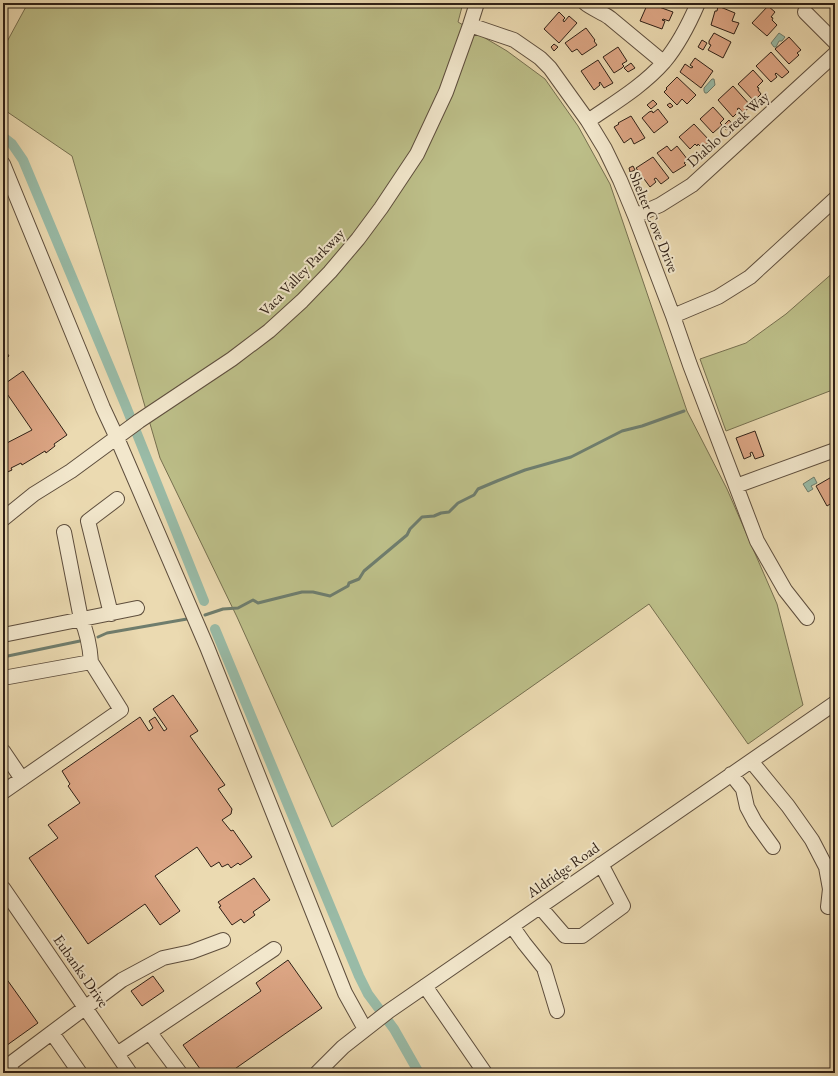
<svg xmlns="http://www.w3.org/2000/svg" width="838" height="1076" viewBox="0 0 838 1076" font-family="'EB Garamond',serif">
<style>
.green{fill:#bcbe88;stroke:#766f4f}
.water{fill:#99bba7;stroke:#6f7d6d}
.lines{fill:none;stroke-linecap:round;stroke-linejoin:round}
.stream{stroke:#6f7d6d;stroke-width:3}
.canal{stroke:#99bba7;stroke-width:10}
.building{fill:#dda685;stroke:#2f2016}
.minor-casing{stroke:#5e4e3d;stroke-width:16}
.minor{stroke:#f2e7cc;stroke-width:14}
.labels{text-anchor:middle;stroke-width:4;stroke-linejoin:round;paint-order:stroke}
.street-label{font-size:15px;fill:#2f2016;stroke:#f2e7cc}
</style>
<rect width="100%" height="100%" fill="#ebdab1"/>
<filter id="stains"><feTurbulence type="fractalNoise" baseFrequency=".005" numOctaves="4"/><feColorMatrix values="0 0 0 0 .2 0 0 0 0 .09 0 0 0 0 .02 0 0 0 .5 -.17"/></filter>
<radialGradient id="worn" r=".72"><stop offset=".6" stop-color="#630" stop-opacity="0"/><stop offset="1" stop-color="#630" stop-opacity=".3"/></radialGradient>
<path class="green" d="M28,3H463L458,22L507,51L545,79L578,126L610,184L687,411L727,489L777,604L803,705L748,744L649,604L332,827L237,617L160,458L72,156L3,109V49Z
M835,271V389L726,431L700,359L746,343L786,314Z"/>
<path class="water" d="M779,33L785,37L782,41H779L776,47H774L771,43Z
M712,79H714L715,85L707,93H705L704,91V88Z
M814,477L817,483L811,486L813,489L808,492L803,484Z"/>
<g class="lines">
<path class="stream" d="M205,615L223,609L238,608L253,600L258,603L302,592H313L330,596L348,586L349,583L359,579L364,571L407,535L410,529L422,517L434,516L441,513L449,512L458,503L474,495L478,489L497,481L525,470L571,457L622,431L642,426L684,411
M98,637L107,633L187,619
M3,657L80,641"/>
<path class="canal" d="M3,137L12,144L23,160L125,404L204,601
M215,629L359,976L368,994L394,1029L419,1073"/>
</g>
<path class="building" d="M648,3L673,12L669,21L663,19L662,20L665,21L662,29L640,21Z
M718,6L735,13L732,21L739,23L734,34L711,25L715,11H717Z
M768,6L775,12L771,17L773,18L772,20L777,25L767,36L752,23Z
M559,12L565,18L563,20L564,22L569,16L577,23L559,43L544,29Z
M586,28L595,40L594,41L597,45L582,55L577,49L572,52L565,43Z
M714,33L731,42L723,58L708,50L711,45L709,44V41Z
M789,37L801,50L797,53L799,55L789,64L775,49Z
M702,40L707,43L703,50L698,47Z
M554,44L558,47L554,51L551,47Z
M618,47L627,61L622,64L624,66L622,68L614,73L603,57Z
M771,52L789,72L782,78L776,73L775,74L777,77L771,82L756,66Z
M695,58L713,71L701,88L680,72L685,64L691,68L693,67L690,65Z
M598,60L613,83L604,88L600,82L599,83L600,85L594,90L581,71Z
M631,63L635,68L628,72L624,68Z
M753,70L763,81L757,87L759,88L758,90L761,94L754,101L738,84Z
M677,77L696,95L687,104L682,99L677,105L664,92L667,89L666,88Z
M733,86L751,106L743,113L739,108L737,109L739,111L733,117L718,100Z
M653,100L657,104L651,109L647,105Z
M670,103L673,106L670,108L667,105Z
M713,107L724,119L720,123L722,125L713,133L700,119Z
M658,109L668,122L654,133L642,118L649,112L652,111L653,113Z
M631,116L645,138L634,144L631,138L624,143L614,127L619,124L618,123Z
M729,120L733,125L726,130L723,126Z
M694,124L710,141L702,148L698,144L697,146L695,144L690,149L679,137Z
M667,146L671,151L677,146L688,160L684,163L686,165L673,173L657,153Z
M653,157L669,178L661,184L656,178L654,179L656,182L650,187L636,168Z
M633,166L635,170L630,172L629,168Z
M3,347L9,356L3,361Z
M23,371L67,435L54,444L55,446L46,453L45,451L22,465L21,463L11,468L12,470L3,474V445L32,430L3,388V385Z
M755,431L764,456L755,459L752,452L750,453L751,456L744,459L736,438Z
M835,475V501L827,506L816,486Z
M173,695L198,731L190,736L225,785L218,789L232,809L231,814L222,820L231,831L233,830L252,857L240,865L238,863L231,868L228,864L222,867L219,862L211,867L197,847L155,876L180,911L160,925L145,904L88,944L29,858L58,838L48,825L80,803L68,786L70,784L62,771L140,717L149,731L153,728L149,721L155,717L164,731L167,729L153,709Z
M254,878L270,900L253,912L255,915L244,923L241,919L232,925L219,907L221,906L218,902Z
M288,960L322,1008L229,1073H203L183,1045L261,991L256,983Z
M3,974L38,1023L3,1048Z
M153,976L164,991L142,1006L131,991Z"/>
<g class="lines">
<defs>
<path id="minor" d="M585,3C592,9 602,12 610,18L663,62
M805,12L835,42
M470,25L514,40L540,58L550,68L588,121L605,149L620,180L635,216L673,316L690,365L757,541L785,590L807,618
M588,121C614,103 643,86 664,62C679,44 689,24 698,3
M3,164L103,408L117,438L207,647L345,993L365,1029
M635,216L660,205L692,185L835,54
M673,316L718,297L750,277L835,199
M736,486L835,450
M3,519L34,494L71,471L139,421L232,359L269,331L302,301L330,272L358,239L381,208L417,154L446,92L470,25L477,3
M111,614L88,521L117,499
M3,635L137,608
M3,678L91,662
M3,751L22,779
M751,761L788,806L812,840L826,867L830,889L828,907
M731,774L743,789L747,807L755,822L773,847
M3,792L121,710L91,662C90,648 87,632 81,619L64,532
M3,888L130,1073
M540,907L565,936H582L623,906L601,864
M512,926L524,943L544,968L557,1011
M425,986L485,1073
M52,1033L80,1073
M150,1033L180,1073
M117,1054L274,949
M12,1073L10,1064L122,980L163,958L191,952L223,940
M317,1073L343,1047L389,1011L835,703"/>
</defs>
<use href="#minor" class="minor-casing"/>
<use href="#minor" class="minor"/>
</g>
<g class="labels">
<g class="street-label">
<text transform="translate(728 129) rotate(-42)" y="5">Diablo Creek Way</text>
<text transform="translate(654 222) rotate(68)" y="5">Shelter Cove Drive</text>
<text transform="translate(302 272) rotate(-46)" y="5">Vaca Valley Parkway</text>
<text transform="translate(563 870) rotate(-35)" y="5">Aldridge Road</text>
<text transform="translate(81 971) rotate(55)" y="5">Eubanks Drive</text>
</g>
</g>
<rect width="838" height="1076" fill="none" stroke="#ebdab1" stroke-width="16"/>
<rect x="4" y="4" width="830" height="1068" fill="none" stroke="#2f2016" stroke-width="2"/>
<rect x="8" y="8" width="822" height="1060" fill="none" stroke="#2f2016"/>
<rect width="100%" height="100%" filter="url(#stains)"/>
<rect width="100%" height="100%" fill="url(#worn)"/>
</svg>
